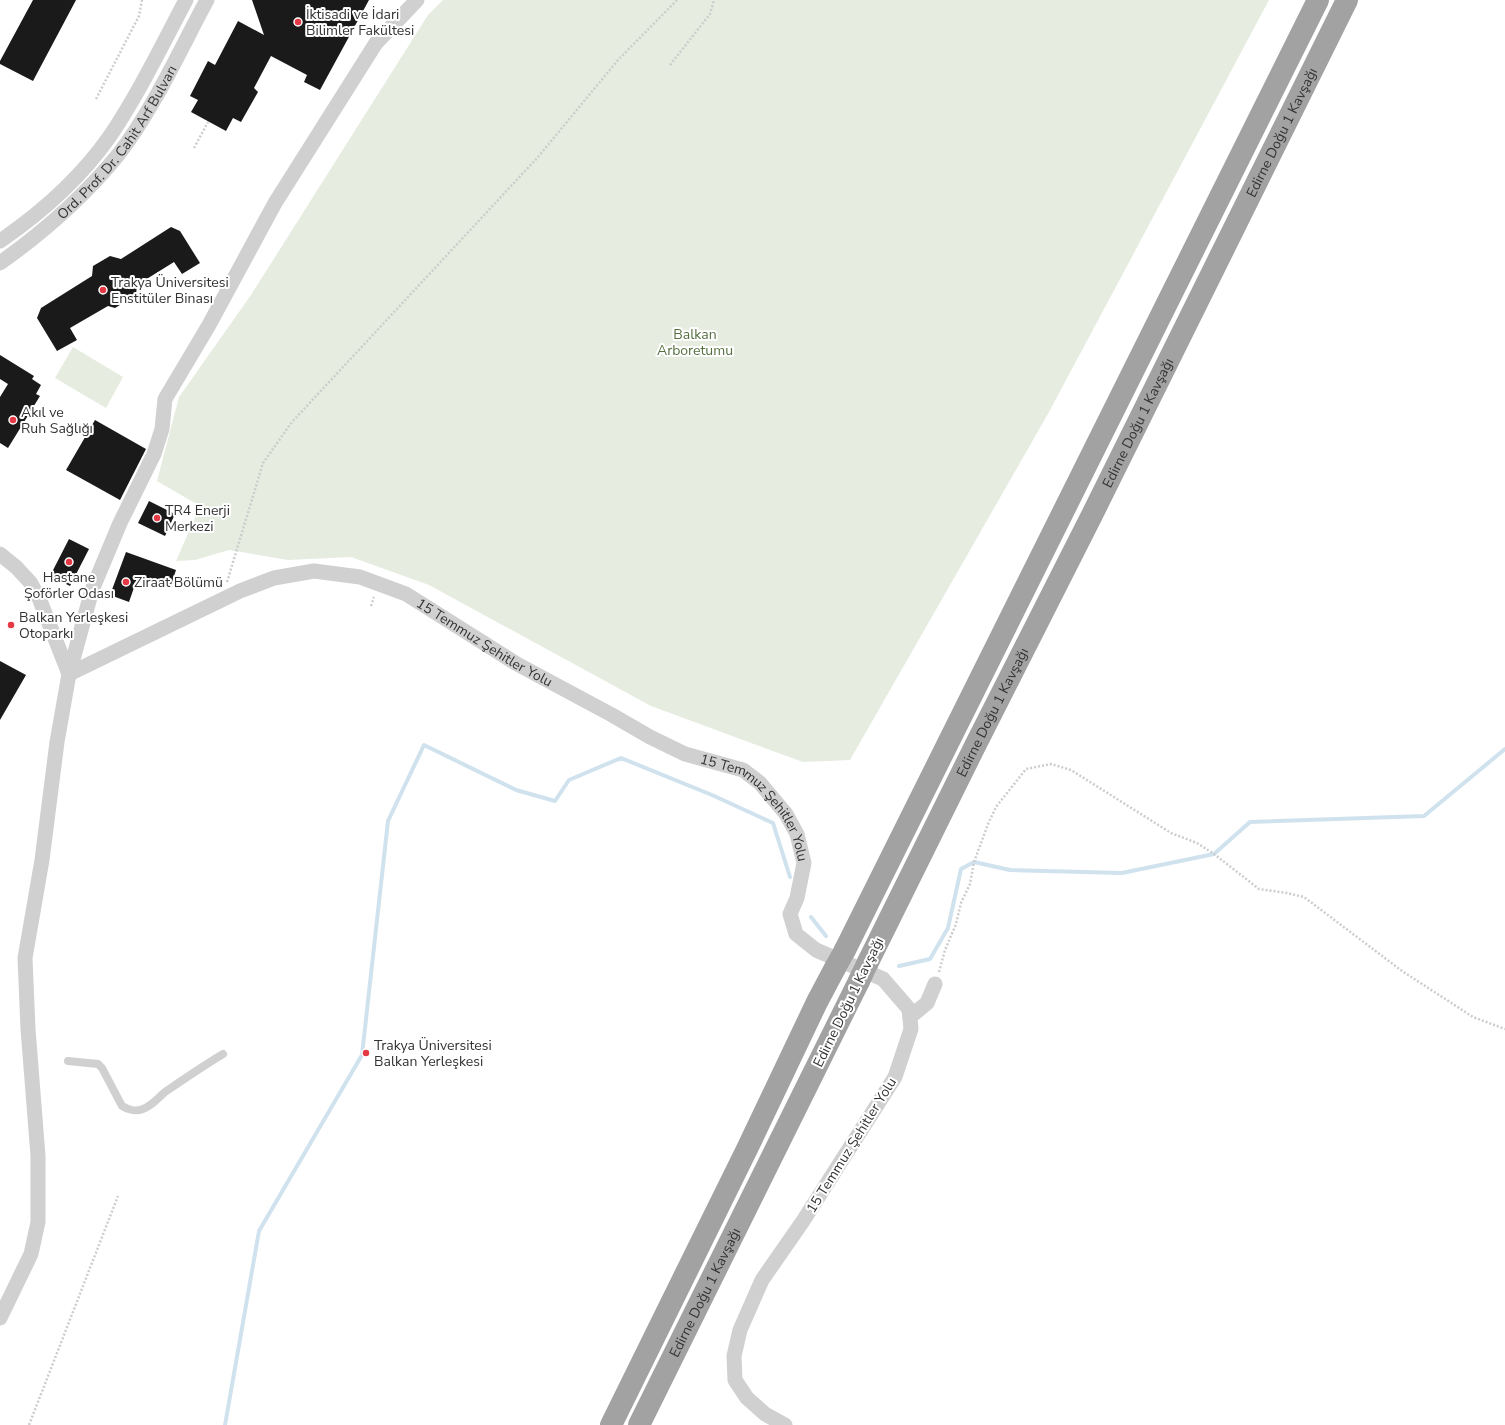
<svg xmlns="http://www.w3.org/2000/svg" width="1505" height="1425" viewBox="0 0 1505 1425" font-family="'Nunito Sans',sans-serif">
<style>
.green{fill:#e6ecdf}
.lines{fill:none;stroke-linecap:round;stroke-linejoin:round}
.stream{stroke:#cfe2ee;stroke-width:4}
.building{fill:#1a1a1a}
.path{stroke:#cdcdcd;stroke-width:2.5;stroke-dasharray:2 2;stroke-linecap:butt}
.service{stroke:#d0d0d0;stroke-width:8}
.minor{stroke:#d0d0d0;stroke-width:15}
.trunk{stroke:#a2a2a2;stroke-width:22}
.trunk-bridge{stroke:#a2a2a2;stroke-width:22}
.poi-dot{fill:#e63946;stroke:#fff;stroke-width:1.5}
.labels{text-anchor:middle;stroke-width:4;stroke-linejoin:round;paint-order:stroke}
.poi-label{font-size:14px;fill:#333;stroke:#fff;text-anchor:start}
.street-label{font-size:14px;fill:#333;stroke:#fff}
.park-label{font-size:14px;fill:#56703f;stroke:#fff}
</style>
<rect width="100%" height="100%" fill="#fff"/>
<path class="green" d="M443,0H1269L1049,412L850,760L803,762L651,706L429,585L351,557L288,560L229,550L195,560L176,561L200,506L157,481L179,397L251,295L428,15Z
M73,347L123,377L106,408L55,378Z"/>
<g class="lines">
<path class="stream" d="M811,917L826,936
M899,966L930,959L948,928L961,869L974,862L1010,870L1122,873L1214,854L1250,822L1424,816L1505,749
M225,1425L259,1231L362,1055L388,821L424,745L516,790L555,801L569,780L621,758L712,795L773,823L790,877"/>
</g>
<path class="building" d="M33,0H76L33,81L0,64V61Z
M252,0H369L320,90L304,82L307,75L271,56L254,88L258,92L241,122L233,118L226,131L191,112L198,100L190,96L208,61L215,65L238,21L264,35Z
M171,227L180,231L200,263L182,274L174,262L137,285L136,295L115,308L108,306L70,328L77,340L57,351L37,318L41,308L92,276L93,266L110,256L121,259Z
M0,355L34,376L32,379L41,385L36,394L40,396L8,448L0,443V397L8,384L0,379Z
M95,420L146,449L120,500L66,470Z
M149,501L175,514L165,536L138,523Z
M69,539L89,549L70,586L50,576Z
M126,552L176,570L170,588L138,576L129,602L110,595Z
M0,661L26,675L0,720Z"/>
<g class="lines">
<path class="path" d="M670,65L710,14L714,0
M96,99L139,16L142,0
M194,148L208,122
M227,582L263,463L292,422L538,157L618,60L677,0
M371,606L374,597
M939,972L945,950L956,924L961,903L970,884L974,862L988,824L996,807L1026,769L1051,764L1071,770L1171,833L1197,843L1214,854L1259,889L1287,893L1304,897L1402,971L1473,1017L1505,1029
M29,1425L118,1196"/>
<path class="service" d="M68,1061L98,1064L102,1068L122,1106C129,1110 135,1112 143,1109C152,1106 158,1098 165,1092C184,1079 203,1066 223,1054"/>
<g class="minor">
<path d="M0,241C41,213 82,176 110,136C139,93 162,45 186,0"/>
<path id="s1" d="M0,263C45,231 83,198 118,155C153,110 180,50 207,0"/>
<path id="s2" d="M0,554L16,567L30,582L39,598L69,674L240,591L274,578L314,571L360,577L406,594L517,664L612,715L650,737L685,754L743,770L760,783L786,814L797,834L804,863L797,898L790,914L796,934L816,950L883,979L909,1009L911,1029L895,1077L803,1221L762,1280L740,1330L734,1356L735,1380L747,1398L765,1414L785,1425"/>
<path d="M910,1017L927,1003L935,984"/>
<path d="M0,1318L31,1254L38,1222V1156L28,1029L25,958L42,860L57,742L69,674L92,590L120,523L154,454L162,429L165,399L209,325L275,203L376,43L417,0"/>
</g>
<g class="trunk">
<path d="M845,950L1318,0"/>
<path id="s3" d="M868,962L976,744L1092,515L1347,0"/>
<path d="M611,1425L747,1149L817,1002L835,968"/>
<path id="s4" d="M639,1425L859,981"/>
</g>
<path class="trunk-bridge" d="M835,968L845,950
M859,981L868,962"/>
</g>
<g class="poi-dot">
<circle cx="298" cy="22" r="4"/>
<circle cx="103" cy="290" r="4"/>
<circle cx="13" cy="420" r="4"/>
<circle cx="157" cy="518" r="4"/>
<circle cx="69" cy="562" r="4"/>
<circle cx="126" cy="582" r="4"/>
<circle cx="11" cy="625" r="4"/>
<circle cx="366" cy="1053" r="4"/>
</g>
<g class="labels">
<g class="poi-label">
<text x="306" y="19">İktisadi ve İdari<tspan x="306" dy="16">Bilimler Fakültesi</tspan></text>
<text x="111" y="287">Trakya Üniversitesi<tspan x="111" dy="16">Enstitüler Binası</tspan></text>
<text x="21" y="417">Akıl ve<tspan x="21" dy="16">Ruh Sağlığı</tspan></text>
<text x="165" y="515">TR4 Enerji<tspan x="165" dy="16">Merkezi</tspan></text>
<text x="69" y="582" text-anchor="middle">Hastane<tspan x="69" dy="16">Şoförler Odası</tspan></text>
<text x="134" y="587">Ziraat Bölümü</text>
<text x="19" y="622">Balkan Yerleşkesi<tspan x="19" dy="16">Otoparkı</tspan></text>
<text x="374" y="1050">Trakya Üniversitesi<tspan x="374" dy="16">Balkan Yerleşkesi</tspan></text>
</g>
<g class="street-label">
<text dy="5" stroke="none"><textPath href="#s3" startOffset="927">Edirne Doğu 1 Kavşağı</textPath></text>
<text dy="5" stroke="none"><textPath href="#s1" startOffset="170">Ord. Prof. Dr. Cahit Arf Bulvarı</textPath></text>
<text dy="5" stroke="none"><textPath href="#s3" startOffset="603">Edirne Doğu 1 Kavşağı</textPath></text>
<text dy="5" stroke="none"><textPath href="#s2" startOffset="596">15 Temmuz Şehitler Yolu</textPath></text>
<text dy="5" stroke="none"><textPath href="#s3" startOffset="279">Edirne Doğu 1 Kavşağı</textPath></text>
<text dy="5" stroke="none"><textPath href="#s2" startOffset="920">15 Temmuz Şehitler Yolu</textPath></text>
<text transform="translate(848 1002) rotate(-64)" y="5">Edirne Doğu 1 Kavşağı</text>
<text transform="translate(851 1145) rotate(-58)" y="5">15 Temmuz Şehitler Yolu</text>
<text dy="5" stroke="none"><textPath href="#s4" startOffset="148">Edirne Doğu 1 Kavşağı</textPath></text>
</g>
<g class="park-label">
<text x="695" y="339">Balkan<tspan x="695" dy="16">Arboretumu</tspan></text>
</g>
</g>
</svg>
